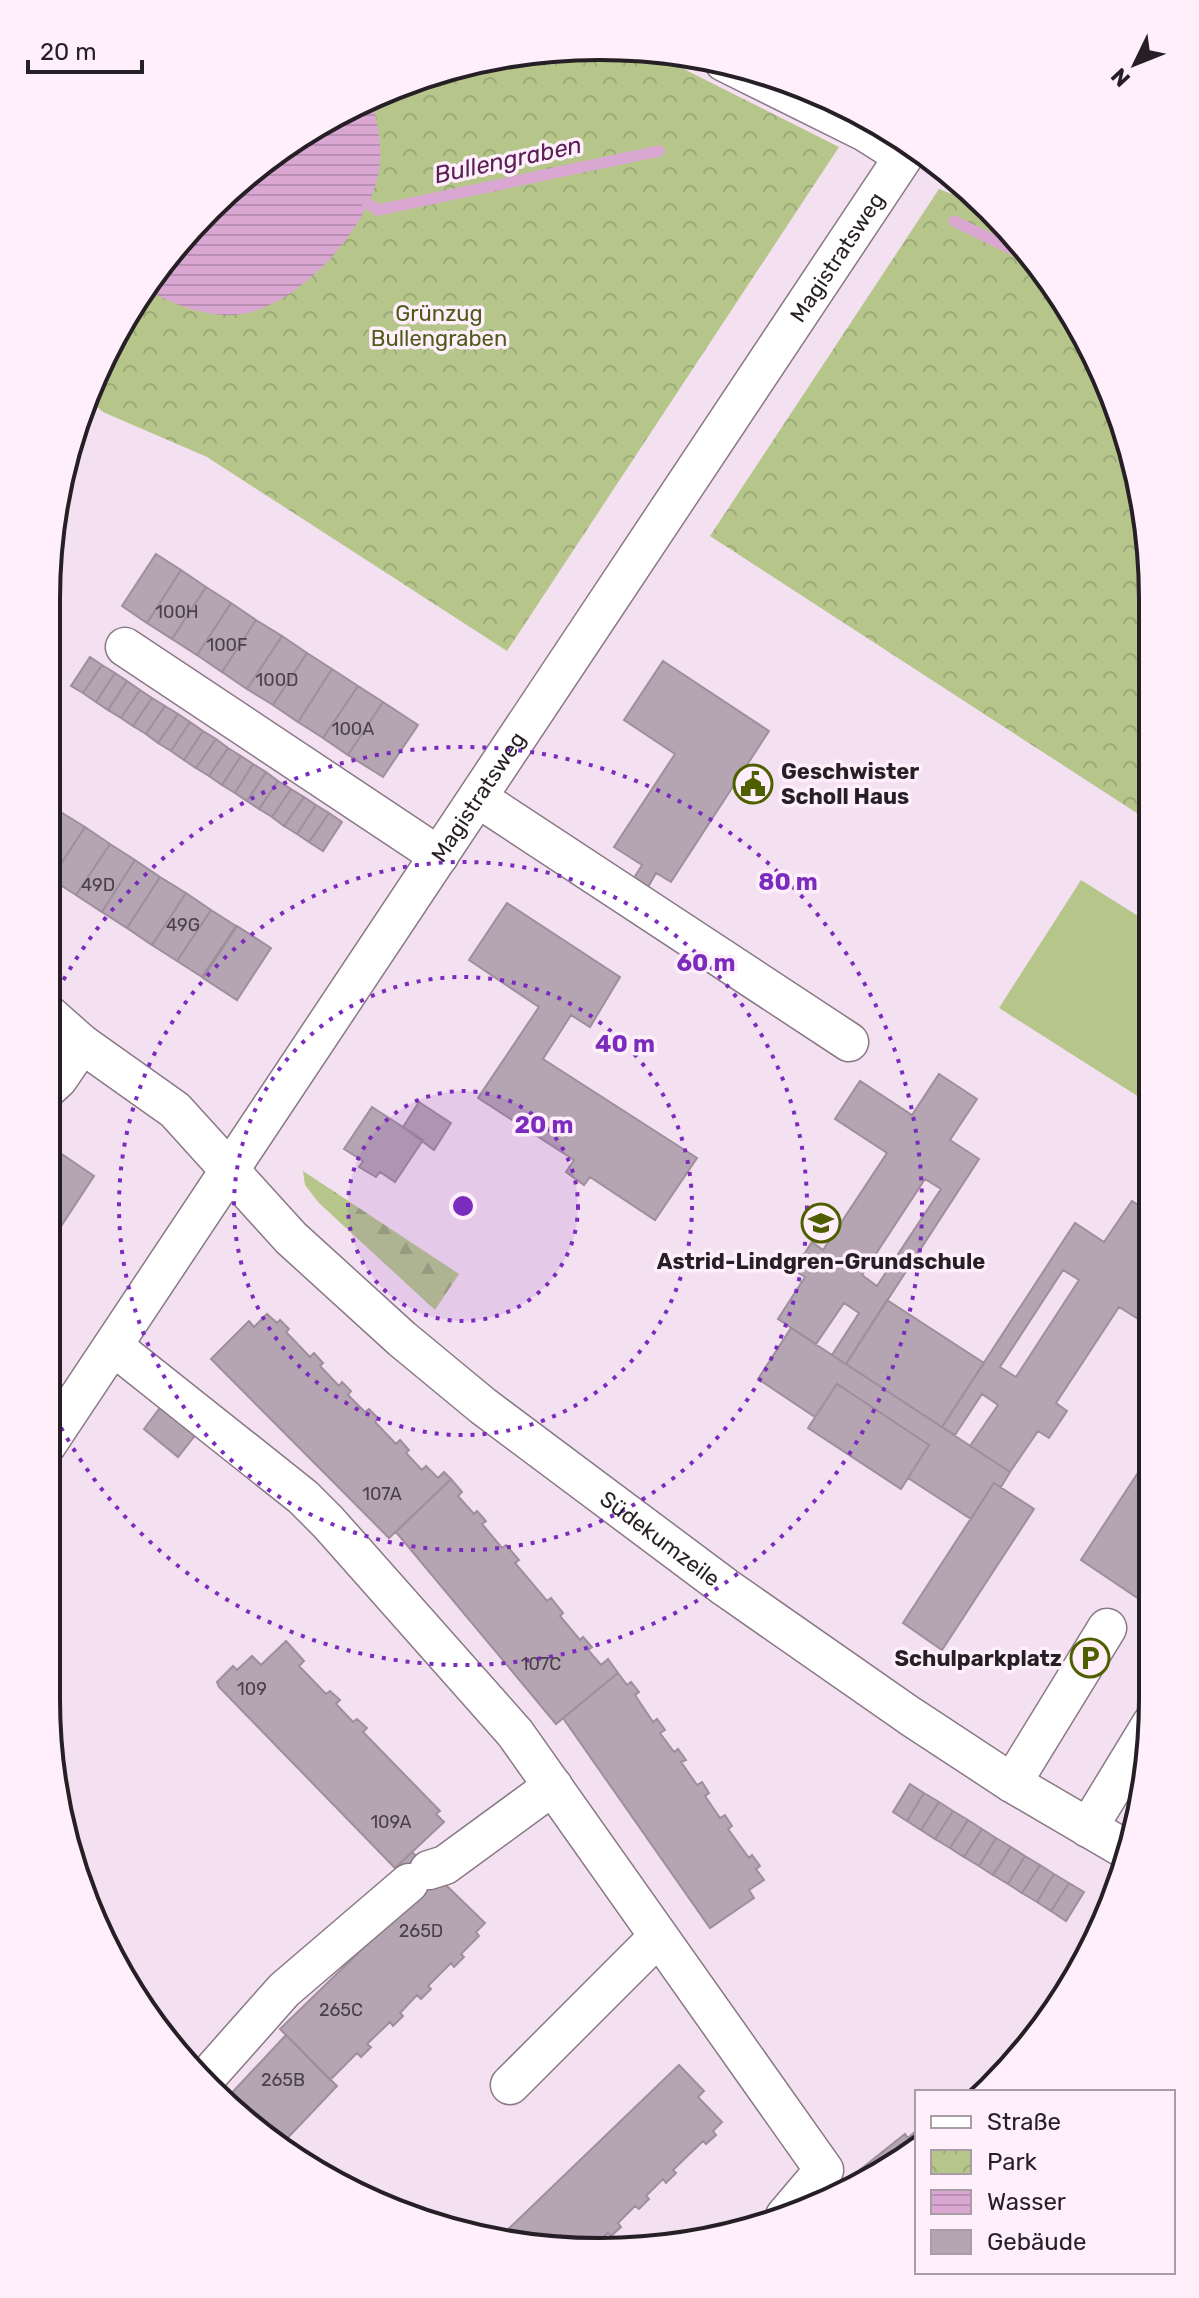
<svg xmlns="http://www.w3.org/2000/svg" width="1199" height="2298" viewBox="0 0 1199 2298" font-family="Rubik,sans-serif">
<style>
.green{fill:#b6c68b}
.forest{fill:url(#forest-firs)}
.park{fill:url(#park-crowns)}
.water{fill:url(#water-rules)}
.lines{fill:none;stroke-linecap:round;stroke-linejoin:round}
.stream{stroke:#d9a7d2;stroke-width:11}
.building{fill:#b5a4b2;stroke:#9f8e9c;stroke-width:2;fill-rule:evenodd}
.minor-casing{stroke:#897886;stroke-width:41}
.minor{stroke:#fff;stroke-width:38}
.ring{fill:none;stroke:#7b2cbf;stroke-width:4;stroke-dasharray:4 8}
.labels{text-anchor:middle;stroke-width:7;stroke-linejoin:round;paint-order:stroke}
.number-label{font-size:18px;fill:#4a4048}
.street-label{font-size:22px;fill:#261f25;stroke:#feeffb}
.park-label{font-size:22px;fill:#4e5b1b;stroke:#feeffb}
.poi-label{font-size:22px;font-weight:bold;fill:#261f25;stroke:#feeffb;text-anchor:start}
.water-label{font-size:24px;font-style:italic;fill:#5a2056;stroke:#feeffb}
.rim{fill:none;stroke:#261f25;stroke-width:4}
.centre{fill:#7b2cbf;stroke:#feeffb;stroke-width:4}
.ring-label{font-size:24px;text-anchor:middle;font-weight:bold;fill:#7b2cbf;stroke:#feeffb;stroke-width:7;stroke-linejoin:round;paint-order:stroke}
</style>
<defs>
<pattern id="forest-firs" width="22" height="20" patternUnits="userSpaceOnUse" patternTransform="scale(2)"><rect width="22" height="20" fill="#b6c68b"/><path d="M5 1l3.5 6h-7zM16 11l3.5 6h-7z" fill="#9caa78"/></pattern>
<pattern id="park-crowns" width="20" height="18" patternUnits="userSpaceOnUse" patternTransform="scale(2)"><rect width="20" height="18" fill="#b6c68b"/><path d="M2 6a3 3 0 1 1 6 0M12 15a3 3 0 1 1 6 0" fill="none" stroke="#9caa78"/></pattern>
<pattern id="water-rules" width="6" height="5" patternUnits="userSpaceOnUse" patternTransform="scale(2)"><rect width="6" height="5" fill="#d9a7d2"/><path d="M0 2.5h6" fill="none" stroke="#ba8fb4"/></pattern>
</defs>
<rect width="100%" height="100%" fill="#f3e0f0"/>
<path class="green" d="M1081,880L1149,923L1150,1104L999,1008Z"/>
<path class="forest" d="M303,1171L459,1274L435,1310L319,1203L305,1185Z"/>
<path class="park" d="M636,47L644,49L839,147L507,651L207,457L103,412L87,398L103,354L161,262L235,183L323,120L422,75L528,51Z
M939,189L986,207L1039,263L1111,388L1148,527L1149,821L710,536Z"/>
<path class="water" d="M371,98C377,121 383,146 379,170C370,230 289,319 225,315C196,314 169,302 144,288C187,220 253,164 321,121C336,112 355,106 371,98Z"/>
<g class="lines">
<path class="stream" d="M367,203L378,210L659,151
M954,221L1038,262"/>
</g>
<path class="building" d="M156,554L181,570L147,623L122,606Z
M181,570L206,587L172,639L147,623Z
M206,587L231,603L197,655L172,639Z
M231,603L256,620L222,672L197,655Z
M256,620L282,636L247,689L222,672Z
M282,636L307,653L273,705L247,689Z
M307,653L332,669L298,722L273,705Z
M90,657L102,665L83,693L71,686Z
M663,661L769,731L671,882L656,873L648,887L634,878L642,865L614,847L675,754L624,720Z
M102,665L115,673L96,702L83,693Z
M332,669L358,686L323,738L298,722Z
M115,673L127,681L108,710L96,702Z
M127,681L140,690L121,718L108,710Z
M358,686L383,702L348,755L323,738Z
M140,690L152,698L133,726L121,718Z
M152,698L165,706L146,734L133,726Z
M383,702L418,725L383,777L348,755Z
M165,706L178,714L158,743L146,734Z
M178,714L190,722L171,751L158,743Z
M190,722L203,731L184,760L171,751Z
M203,731L216,739L196,768L184,760Z
M216,739L228,748L209,776L196,768Z
M228,748L241,756L222,785L209,776Z
M241,756L253,764L235,793L222,785Z
M253,764L266,772L247,801L235,793Z
M266,772L278,781L259,809L247,801Z
M278,781L291,789L272,817L259,809Z
M291,789L304,797L284,826L272,817Z
M304,797L316,805L297,834L284,826Z
M47,803L59,811L47,829Z
M316,805L329,813L309,842L297,834Z
M59,811L85,827L51,879L47,876V829Z
M329,813L342,822L323,851L309,842Z
M85,827L110,844L76,895L51,879Z
M110,844L135,860L102,912L76,895Z
M135,860L160,877L127,928L102,912Z
M160,877L186,893L152,945L127,928Z
M186,893L211,910L177,961L152,945Z
M507,903L620,977L590,1027L571,1015L543,1059L697,1158L655,1220L590,1177L584,1185L566,1172L574,1160L478,1098L539,1007L469,960Z
M211,910L236,926L202,977L177,961Z
M237,926L271,948L237,1000L203,978Z
M939,1074L977,1099L950,1140L979,1159L846,1364L832,1355L859,1313L844,1303L816,1344L778,1319L805,1277L794,1270L812,1242L823,1250L887,1153L835,1119L860,1081L912,1115ZM925,1179L941,1189L877,1286L862,1275Z
M419,1102L451,1123L434,1150L403,1127Z
M372,1107L423,1140L395,1182L380,1172L376,1177L359,1167L363,1161L344,1149Z
M47,1144L94,1176L46,1249Z
M1132,1201L1150,1213V1259L1144,1269L1150,1273L1151,1327L1119,1307L1056,1403L1067,1411L1049,1438L1038,1431L1010,1472L970,1446L998,1405L982,1394L955,1435L942,1427L1075,1223L1104,1242ZM1063,1270L1079,1280L1016,1377L1000,1367Z
M887,1300L984,1363L942,1427L846,1364Z
M267,1314L277,1323L280,1320L289,1329L286,1332L310,1357L314,1353L323,1363L320,1366L339,1386L342,1382L351,1391L348,1395L365,1412L369,1409L378,1418L375,1422L396,1444L400,1440L409,1450L406,1453L422,1470L426,1466L438,1478L444,1472L451,1479L389,1538L211,1359L249,1321L254,1327Z
M791,1328L1010,1472L1001,1487L994,1483L971,1519L908,1478L929,1445L837,1384L815,1417L758,1379Z
M837,1384L929,1445L901,1489L808,1428Z
M162,1405L197,1433L178,1457L144,1429Z
M1141,1468L1151,1474V1607L1081,1560Z
M451,1479L462,1492L458,1496L474,1514L477,1511L486,1521L482,1524L502,1548L506,1545L519,1560L515,1563L547,1601L551,1598L563,1613L560,1616L580,1640L583,1637L592,1647L588,1650L601,1665L608,1659L618,1673L556,1724L396,1532Z
M994,1483L1034,1509L942,1650L903,1623Z
M286,1641L304,1661L299,1666L326,1694L330,1691L340,1700L336,1704L353,1722L357,1719L367,1728L363,1732L440,1811L436,1814L444,1822L395,1868L219,1687L217,1682L233,1666L237,1670L252,1656L261,1665Z
M618,1673L627,1685L631,1682L639,1692L635,1695L653,1722L657,1719L665,1730L660,1733L674,1752L678,1749L686,1760L681,1762L697,1785L702,1782L709,1793L705,1796L720,1818L725,1815L732,1826L728,1829L749,1858L752,1855L760,1866L756,1869L764,1880L749,1890L754,1898L710,1928L563,1718Z
M910,1784L924,1793L907,1821L893,1812Z
M924,1793L939,1802L921,1830L907,1821Z
M939,1802L953,1811L935,1839L921,1830Z
M953,1811L968,1820L950,1848L935,1839Z
M968,1820L982,1829L964,1857L950,1848Z
M982,1829L996,1838L979,1866L964,1857Z
M996,1838L1011,1847L993,1875L979,1866Z
M1011,1847L1025,1856L1008,1884L993,1875Z
M412,1852L485,1923L476,1932L479,1936L461,1954L464,1957L454,1967L451,1963L428,1986L431,1989L421,1999L417,1995L400,2013L403,2016L393,2026L390,2022L367,2044L371,2047L361,2057L357,2053L330,2080L280,2029L420,1893L395,1868Z
M1025,1856L1040,1865L1022,1893L1008,1884Z
M1040,1865L1054,1874L1037,1902L1022,1893Z
M1054,1874L1069,1883L1051,1911L1037,1902Z
M1069,1883L1084,1892L1066,1921L1051,1911Z
M286,2035L337,2086L279,2147L227,2098Z
M679,2065L704,2091L698,2097L722,2122L713,2131L716,2135L706,2144L703,2141L673,2170L676,2173L666,2183L663,2179L646,2196L649,2199L639,2209L635,2206L618,2223L621,2227L611,2236L608,2233L593,2247L500,2237Z
M1002,2074L986,2092H972L993,2076L995,2080Z
M917,2130V2144L866,2176L861,2169L905,2134L908,2138Z"/>
<g class="lines">
<defs>
<g id="minor">
<path d="M724,62L865,132L903,156"/>
<path d="M125,647L439,856"/>
<path d="M478,798L849,1042"/>
<path id="s1" d="M47,1013L82,1044L175,1110L291,1238L402,1339L483,1406L725,1587L910,1716L1012,1783L1130,1852"/>
<path d="M47,1089L58,1079L82,1044"/>
<path d="M113,1346L303,1497L328,1522L515,1733L824,2170L785,2216"/>
<path id="s2" d="M46,1446L910,147"/>
<path d="M1012,1783L1107,1628"/>
<path d="M1088,1828L1152,1723"/>
<path d="M429,1870L445,1865L553,1786"/>
<path d="M206,2078L284,1990L409,1883"/>
<path d="M510,2085L658,1937"/>
</g>
</defs>
<use href="#minor" class="minor-casing"/>
<use href="#minor" class="minor"/>
</g>
<circle cx="463" cy="1206" r="115" fill="#7b2cbf" fill-opacity=".12"/>
<g class="ring">
<circle cx="463" cy="1206" r="115"/>
<circle cx="463" cy="1206" r="229"/>
<circle cx="463" cy="1206" r="344"/>
<path d="M47 1012A459 459 0 1 1 47 1400"/>
</g>
<defs>
<symbol id="civic-ring" viewBox="-11 -11 22 22"><circle r="9.5" fill="#feeffb" stroke="#4f5f00" stroke-width="1.5"/><path d="M-.6-6.5H3V-4.5H.6V-3L4-1V1h2V6H-6V1h2V-1L-.6-3ZM-1.2 2.5V6h2.4V2.5Z" fill="#4f5f00"/></symbol>
<symbol id="school-ring" viewBox="-11 -11 22 22"><circle r="9.5" fill="#feeffb" stroke="#4f5f00" stroke-width="1.5"/><path d="M0-5L7-2L0 1L-7-2ZM-4 1L0 2.5L4 1V4Q0 6-4 4Z" fill="#4f5f00"/></symbol>
<symbol id="parking-ring" viewBox="-11 -11 22 22"><circle r="9.5" fill="#feeffb" stroke="#4f5f00" stroke-width="1.5"/><path d="M-3.5-5.5H1a3.5 3.5 0 0 1 0 7H-1V5.5H-3.5ZM-1-3.4V-.6H.8a1.4 1.4 0 0 0 0-2.8Z" fill="#4f5f00"/></symbol>
</defs>
<g fill-rule="evenodd">
<use href="#civic-ring" x="731" y="762" width="44" height="44"/>
<use href="#school-ring" x="799" y="1201" width="44" height="44"/>
<use href="#parking-ring" x="1068" y="1636" width="44" height="44"/>
</g>
<g class="labels">
<g class="number-label">
<text x="177" y="618">100H</text>
<text x="227" y="651">100F</text>
<text x="277" y="686">100D</text>
<text x="353" y="735">100A</text>
<text x="98" y="891">49D</text>
<text x="183" y="931">49G</text>
<text x="382" y="1500">107A</text>
<text x="541" y="1670">107C</text>
<text x="252" y="1695">109</text>
<text x="391" y="1828">109A</text>
<text x="421" y="1937">265D</text>
<text x="341" y="2016">265C</text>
<text x="283" y="2086">265B</text>
</g>
<g class="street-label">
<text dy="8" stroke="none"><textPath href="#s2" startOffset="1428">Magistratsweg</textPath></text>
<text dy="8" stroke="none"><textPath href="#s2" startOffset="780">Magistratsweg</textPath></text>
<text dy="8" stroke="none"><textPath href="#s1" startOffset="810">Südekumzeile</textPath></text>
</g>
<g class="park-label">
<text x="439" y="321">Grünzug<tspan x="439" dy="25">Bullengraben</tspan></text>
</g>
<g class="poi-label">
<text x="781" y="779">Geschwister<tspan x="781" dy="25">Scholl Haus</tspan></text>
<text x="821" y="1269" text-anchor="middle">Astrid-Lindgren-Grundschule</text>
<text x="1062" y="1666" text-anchor="end">Schulparkplatz</text>
</g>
<g class="water-label">
<text transform="translate(508 160) rotate(-12)" y="8">Bullengraben</text>
</g>
</g>
<path d="M0 0H1199V2298H0ZM599 60H600A539 539 0 0 1 1139 599V1699A539 539 0 0 1 600 2238H599A539 539 0 0 1 60 1699V599A539 539 0 0 1 599 60Z" fill="#feeffb" fill-rule="evenodd"/>
<path class="rim" d="M599 60H600A539 539 0 0 1 1139 599V1699A539 539 0 0 1 600 2238H599A539 539 0 0 1 60 1699V599A539 539 0 0 1 599 60Z"/>
<circle cx="463" cy="1206" r="12" class="centre"/>
<g class="ring-label">
<text x="788" y="890">80 m</text>
<text x="706" y="971">60 m</text>
<text x="625" y="1052">40 m</text>
<text x="544" y="1133">20 m</text>
</g>
<rect x="915" y="2090" width="260" height="184" fill="#feeffb" stroke="#a89ca5" stroke-width="2"/>
<rect x="931" y="2116" width="40" height="12" fill="#ffffff" stroke="#a89ca5" stroke-width="2"/>
<text x="987" y="2130" font-size="24" fill="#261f25">Straße</text>
<rect x="931" y="2150" width="40" height="24" fill="url(#park-crowns)" stroke="#a89ca5" stroke-width="2"/>
<text x="987" y="2170" font-size="24" fill="#261f25">Park</text>
<rect x="931" y="2190" width="40" height="24" fill="url(#water-rules)" stroke="#a89ca5" stroke-width="2"/>
<text x="987" y="2210" font-size="24" fill="#261f25">Wasser</text>
<rect x="931" y="2230" width="40" height="24" fill="#b5a4b2" stroke="#a89ca5" stroke-width="2"/>
<text x="987" y="2250" font-size="24" fill="#261f25">Gebäude</text>
<g transform="translate(1135 64) rotate(227)" stroke="#feeffb" stroke-width="6" paint-order="stroke">
<path d="M0-6L14 30L0 20L-14 30Z" fill="#261f25"/>
<text y="-12" font-size="22" font-weight="bold" text-anchor="middle" fill="#261f25">N</text>
</g>
<path d="M28 60v12h114v-12" fill="none" stroke="#261f25" stroke-width="4"/>
<text x="40" y="60" font-size="24" fill="#261f25" stroke="#feeffb" stroke-width="6" paint-order="stroke">20 m</text>
</svg>
